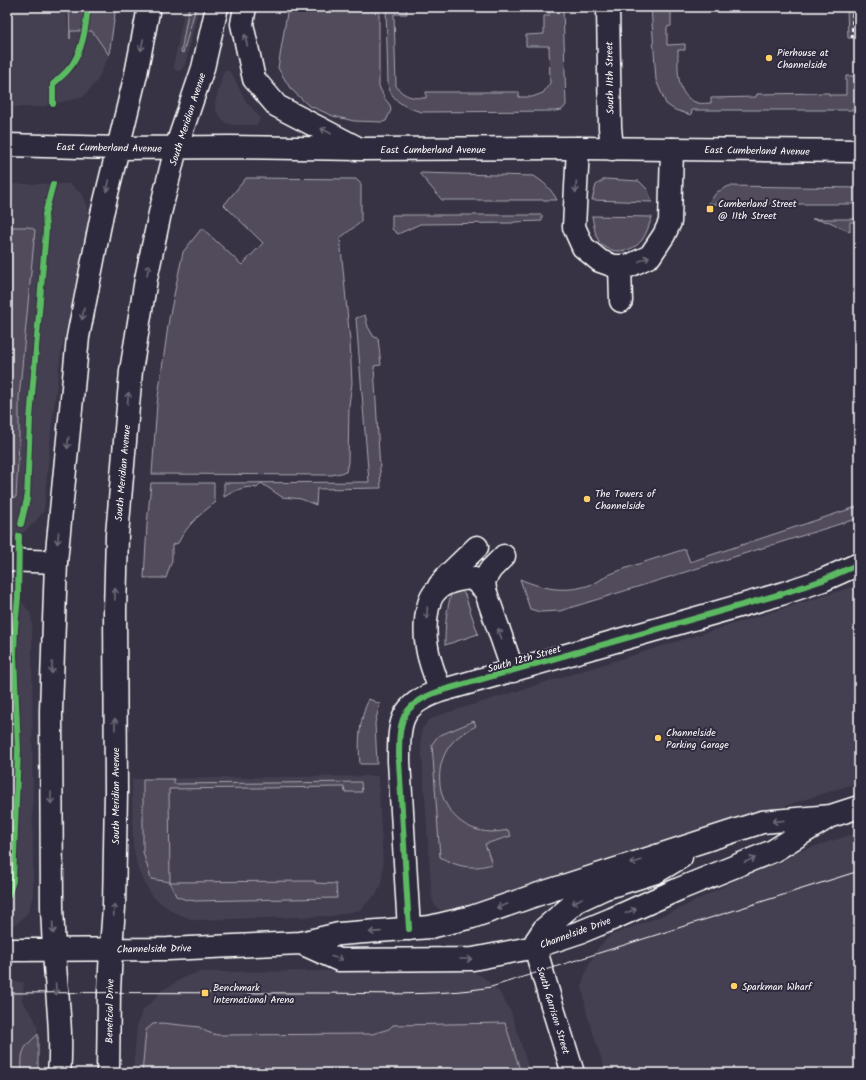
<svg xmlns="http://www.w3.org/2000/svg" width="866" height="1080" viewBox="0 0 866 1080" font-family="Kalam,sans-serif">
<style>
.built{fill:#444051}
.green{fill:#514c5c;stroke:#a8a6ae}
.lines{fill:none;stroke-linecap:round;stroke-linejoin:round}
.minor-casing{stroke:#fff;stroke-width:25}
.major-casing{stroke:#fff;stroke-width:25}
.path{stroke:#fff;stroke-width:2.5;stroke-dasharray:4 3;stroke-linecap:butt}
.minor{stroke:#2f2a3d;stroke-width:22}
.major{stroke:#2f2a3d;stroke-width:22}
.tram{stroke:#fff;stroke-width:1}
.cycleway-casing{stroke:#2f2a3d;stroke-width:8}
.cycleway{stroke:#5cba63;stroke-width:6}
.oneway{stroke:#6d6a77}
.poi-dot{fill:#ffd166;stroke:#2f2a3d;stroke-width:1.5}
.labels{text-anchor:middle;stroke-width:4;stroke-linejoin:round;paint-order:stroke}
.poi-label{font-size:10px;fill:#fff;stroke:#2f2a3d;text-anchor:start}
.street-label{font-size:10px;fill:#fff;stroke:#2f2a3d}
</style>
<rect width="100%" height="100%" fill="#373345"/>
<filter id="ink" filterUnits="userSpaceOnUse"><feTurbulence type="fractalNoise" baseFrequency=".025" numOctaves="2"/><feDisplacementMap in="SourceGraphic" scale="8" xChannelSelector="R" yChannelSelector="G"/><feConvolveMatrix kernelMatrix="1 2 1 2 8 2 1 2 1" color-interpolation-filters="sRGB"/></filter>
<g filter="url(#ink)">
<path class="built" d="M7,7H65L69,35V7H116L109,55L97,81L83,97L40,107H7Z
M185,7H199L185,64L182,69L179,71H176L174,67V63Z
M225,71H229L232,74L245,100L260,118L259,122L256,125H233L226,123L216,112L215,103L223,73Z
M7,184H70L83,195L88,208L87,229L61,352L51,431L44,510L35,522L19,536L7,540Z
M7,585L18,597L31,614L32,626L33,895L29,911L18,923L7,927Z
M859,585V782L462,910L452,912L440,910L435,906L432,898L421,740L422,729L428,721L437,716Z
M378,776L383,866L381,886L376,894L360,910L331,916L194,920L173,912L152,896L138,870L133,845L132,779Z
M859,832V1073H606L587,1014L582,987L584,977L589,965L597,949L611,935L677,910L782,857Z
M451,970L475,973L483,977L500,993L511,1012L530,1073H133L137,1025L143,1010L154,1000L161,991L187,976L200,972H214Z
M7,982H24L22,1001L33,1016L37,1025L38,1034V1073H7Z"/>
<path class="green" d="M69,7H116L109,55L92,31H70V39Z
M189,7H196L183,53L181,52Z
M288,7H379V86L385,99L390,105L391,110L386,121L382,122L354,121L333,116L308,105L290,88L278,68Z
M386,7H406L407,14H394L396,86C404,97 412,98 426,98V92H519V97H532L543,93L550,83L549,46H526V35L544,34V16H549V7H563L566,105L562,110L555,111L422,112C406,108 391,101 388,84Z
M651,7H671V26L667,27V45L685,44V50H678C678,68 675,97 698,103C702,104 707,103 711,103V98L756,97L757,94L829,93V95H846V76H859L858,110H692L691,115L675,110L666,104L656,80Z
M847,7H859V38H848Z
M419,173L534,176C545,183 551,189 557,200H442Z
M246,178L356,179L361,184V222L340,238L350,341L352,383L349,405L348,462L346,472L331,475L152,474L157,404L169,319L183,252L202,228L242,265L263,243L224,205Z
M605,179L639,181L647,189L652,202L592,200L596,185Z
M729,186L859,188V204H708L717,192Z
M392,215H542V221L514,222L513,223L420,224L398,234L392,229Z
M592,216L652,217C649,225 647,233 642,240C633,252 614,255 602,245C595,239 594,225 592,216Z
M812,219H859V222H850V232L830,222Z
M7,227H29L35,230L19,398V443L16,497L7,498Z
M365,315L368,327L374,337L378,338L381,365L374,366L381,488L317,489L316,505L301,499L282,497L261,483L257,488C245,485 234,491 224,497V483L369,482L356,318Z
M151,483H214V500L216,502C199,515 188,524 178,543L172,545V560L166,578H144L147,525Z
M859,506V518L560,611L540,612L530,609L520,579C545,590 571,594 597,582C602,579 607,575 613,573C636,564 661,557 685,549L690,562Z
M457,591H462L465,595L478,634L445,645C445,627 446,609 452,592Z
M369,699L380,704L375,723L377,764H360C358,742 359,719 369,699Z
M474,721L476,726C467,731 457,736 451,744C428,773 441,820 478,830C488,833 498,832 508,830L511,836L485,844L492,864C472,870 458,867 440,857L432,744L438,736Z
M143,779H174V784L361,782L362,792H345L344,787L169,789L170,882L315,881V883L336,884L337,898L195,901L184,899L176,896L170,882L151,879L143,852Z
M162,1023L199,1027L207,1032L217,1035L372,1034L389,1029L393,1025L505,1023L521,1073H142L146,1030L153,1024Z
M38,1034V1073H22C21,1051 22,1049 38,1034Z"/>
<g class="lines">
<defs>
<path id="minor" d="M608,7L610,127L612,149
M578,148L574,227L583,247L600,261L614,266H629L650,256L664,235L670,222L672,149
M620,266L621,301
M504,556L491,569L484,580L485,590L513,671
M7,560L56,562
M439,586L446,577L477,547
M440,691C436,677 429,662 427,647C424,632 425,600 437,590C446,581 459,579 472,578L485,590
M409,929L399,761C399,722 399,705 440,691L781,594L823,580L859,564
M535,947L551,1002L573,1073
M54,950C56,991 63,1032 59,1073
M108,1073L109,992L111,949"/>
<path id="major" d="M245,7L242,24L254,79L277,106L356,147
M7,145L117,148L230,147L361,149L578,148L859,151
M301,943L339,960L473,959L535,947L583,931L612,919L679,889L773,851L827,818
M535,947L536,941L544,929L577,901L605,888L656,872L681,857
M111,949L114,907L116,792L115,610L117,535L131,371L146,279L160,213L176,148L203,68L217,7
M7,950L168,949L301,943L339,934L430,927L472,917L539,894L762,822L831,816L859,807
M54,950L52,907L51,711L56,562L78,337L102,214L136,74L149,7"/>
</defs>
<use href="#minor" class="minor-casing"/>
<use href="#major" class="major-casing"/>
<path class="path" d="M852,38L853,7"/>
<use href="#minor" class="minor"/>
<use href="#major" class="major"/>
<path class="tram" d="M7,993C109,992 211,993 313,993C372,993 433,997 491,987L859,871"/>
<defs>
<path id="cycleway" d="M53,104V84C62,76 71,69 76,58C84,42 86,24 88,7
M21,524L27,499L30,419L46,230L45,214L53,184
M8,896L13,881L18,750L14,655L15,628L18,597L19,536
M409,929L399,761C399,722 399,705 440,691L781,594L823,580L859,564"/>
</defs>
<use href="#cycleway" class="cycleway-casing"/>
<use href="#cycleway" class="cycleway"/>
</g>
<defs><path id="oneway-shaft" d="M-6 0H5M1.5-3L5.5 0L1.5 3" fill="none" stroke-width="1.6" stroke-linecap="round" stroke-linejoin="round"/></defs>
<g class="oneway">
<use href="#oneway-shaft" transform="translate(246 40) rotate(-103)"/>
<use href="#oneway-shaft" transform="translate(142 45) rotate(102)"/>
<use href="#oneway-shaft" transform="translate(326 131) rotate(-152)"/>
<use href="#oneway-shaft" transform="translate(108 186) rotate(103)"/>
<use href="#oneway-shaft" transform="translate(576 187) rotate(93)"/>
<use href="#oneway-shaft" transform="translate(644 259) rotate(-26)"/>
<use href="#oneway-shaft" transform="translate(148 270) rotate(-78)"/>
<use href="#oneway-shaft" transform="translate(83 314) rotate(101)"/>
<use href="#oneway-shaft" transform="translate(128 398) rotate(-84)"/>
<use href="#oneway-shaft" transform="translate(68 443) rotate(96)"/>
<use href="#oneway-shaft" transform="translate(58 538) rotate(96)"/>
<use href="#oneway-shaft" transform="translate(115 594) rotate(-89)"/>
<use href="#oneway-shaft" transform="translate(427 613) rotate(93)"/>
<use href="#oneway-shaft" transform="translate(500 634) rotate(-109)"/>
<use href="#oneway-shaft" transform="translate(52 668) rotate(92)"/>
<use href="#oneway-shaft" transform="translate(115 724) rotate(-90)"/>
<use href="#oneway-shaft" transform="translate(51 798) rotate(90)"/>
<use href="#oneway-shaft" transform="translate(778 821) rotate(175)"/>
<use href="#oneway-shaft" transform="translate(750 860) rotate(-22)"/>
<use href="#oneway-shaft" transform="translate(636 862) rotate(162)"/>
<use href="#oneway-shaft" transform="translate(577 901) rotate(148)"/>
<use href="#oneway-shaft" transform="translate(502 906) rotate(161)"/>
<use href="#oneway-shaft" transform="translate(114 910) rotate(-87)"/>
<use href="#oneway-shaft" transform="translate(631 911) rotate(-23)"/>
<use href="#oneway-shaft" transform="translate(53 928) rotate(86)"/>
<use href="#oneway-shaft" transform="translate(375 932) rotate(176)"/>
<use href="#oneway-shaft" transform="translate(337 958) rotate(15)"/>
<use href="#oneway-shaft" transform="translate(466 959)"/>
<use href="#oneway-shaft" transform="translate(56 989) rotate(86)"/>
</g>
</g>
<g class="poi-dot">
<circle cx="769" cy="58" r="4"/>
<rect x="706" y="205" width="8" height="8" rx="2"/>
<circle cx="587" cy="499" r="4"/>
<circle cx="658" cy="738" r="4"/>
<circle cx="734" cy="986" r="4"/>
<rect x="201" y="989" width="8" height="8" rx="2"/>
</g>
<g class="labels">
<g class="poi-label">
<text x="777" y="56">Pierhouse at<tspan x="777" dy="12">Channelside</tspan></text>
<text x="718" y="207">Cumberland Street<tspan x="718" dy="12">@ 11th Street</tspan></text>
<text x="595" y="497">The Towers of<tspan x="595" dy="12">Channelside</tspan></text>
<text x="666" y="736">Channelside<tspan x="666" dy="12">Parking Garage</tspan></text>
<text x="742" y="990">Sparkman Wharf</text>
<text x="213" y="991">Benchmark<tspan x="213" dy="12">International Arena</tspan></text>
</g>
<g class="street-label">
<text transform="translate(609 78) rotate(-91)" y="4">South 11th Street</text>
<text transform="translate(187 119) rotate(-72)" y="4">South Meridian Avenue</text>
<text transform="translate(109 147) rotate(1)" y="4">East Cumberland Avenue</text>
<text x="433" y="153">East Cumberland Avenue</text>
<text transform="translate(757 150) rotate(1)" y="4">East Cumberland Avenue</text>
<text transform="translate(122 473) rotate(-85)" y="4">South Meridian Avenue</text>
<text transform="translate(524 658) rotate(-16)" y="4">South 12th Street</text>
<text transform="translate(115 796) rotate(-90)" y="4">South Meridian Avenue</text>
<text transform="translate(575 932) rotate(-20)" y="4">Channelside Drive</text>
<text transform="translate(154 948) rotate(-1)" y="4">Channelside Drive</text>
<text transform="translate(554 1010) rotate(73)" y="4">South Garrison Street</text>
<text transform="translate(109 1011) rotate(-89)" y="4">Beneficial Drive</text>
</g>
</g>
<rect width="866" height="1080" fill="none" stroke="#2f2a3d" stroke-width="24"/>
<rect x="12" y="12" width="842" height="1056" fill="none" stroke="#fff" stroke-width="1.5" filter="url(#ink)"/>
</svg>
